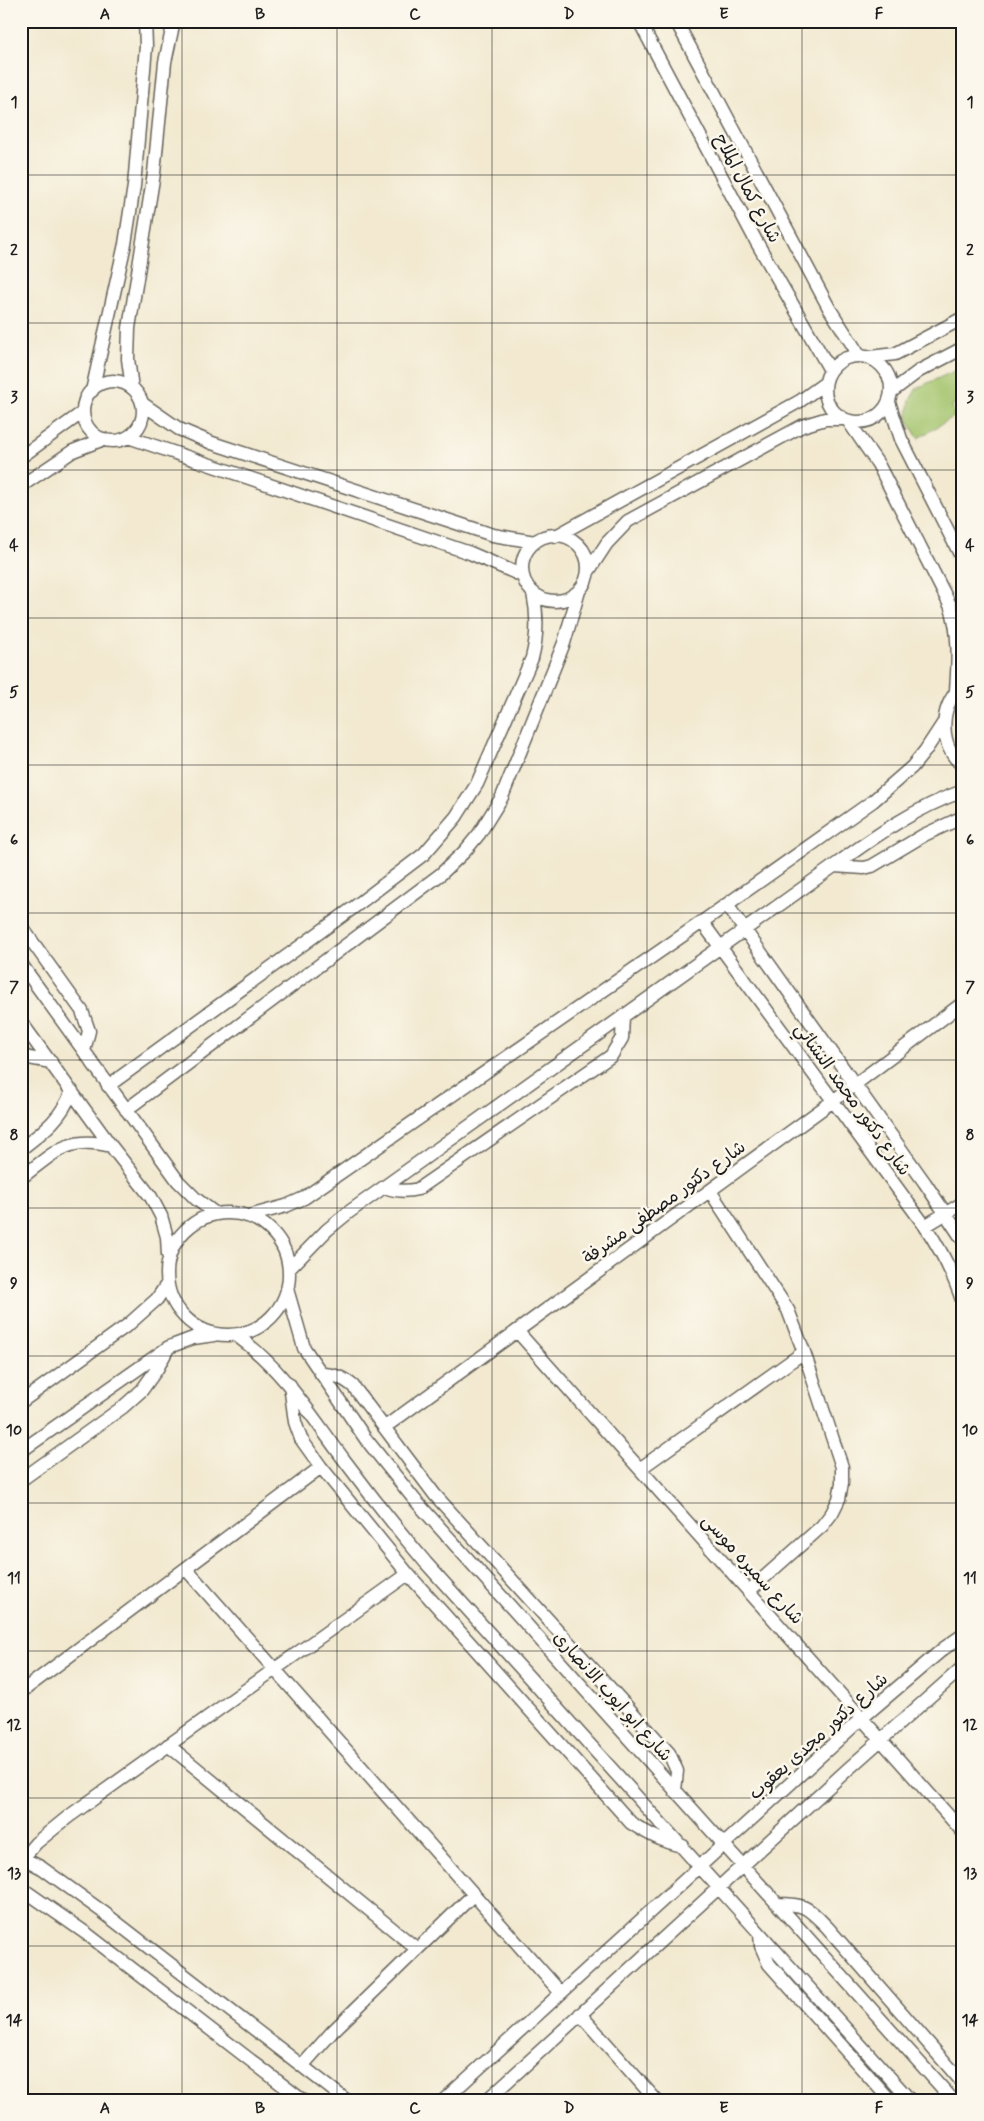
<svg xmlns="http://www.w3.org/2000/svg" width="984" height="2121" viewBox="0 0 984 2121" font-family="Mynerve,'Playpen Sans Arabic',sans-serif">
<style>
.green{fill:#a5c56e;stroke:#607045}
.lines{fill:none;stroke-linecap:round;stroke-linejoin:round}
.street-casing{stroke:#67645b;stroke-width:15}
.street{stroke:#fff;stroke-width:12}
.grid{fill:none;stroke:#1c1c1c;stroke-width:1;stroke-opacity:0.55}
.labels{text-anchor:middle;stroke-width:5;stroke-linejoin:round;paint-order:stroke}
.street-label{font-size:18px;fill:#1c1c1c;stroke:#fbf7ec}
.neatline{fill:none;stroke:#1c1c1c;stroke-width:2}
.grid-label{font-size:16px;text-anchor:middle;font-weight:bold;fill:#1c1c1c}
</style>
<rect width="100%" height="100%" fill="#fbf7ec"/>
<filter id="ink" filterUnits="userSpaceOnUse"><feTurbulence type="fractalNoise" baseFrequency=".02" numOctaves="2"/><feDisplacementMap in="SourceGraphic" scale="10" xChannelSelector="R" yChannelSelector="G"/><feConvolveMatrix kernelMatrix="1 2 1 2 8 2 1 2 1" color-interpolation-filters="sRGB"/></filter>
<filter id="wash" filterUnits="userSpaceOnUse"><feTurbulence type="fractalNoise" baseFrequency=".0096" numOctaves="4" result="noise"/><feDisplacementMap in="SourceGraphic" scale="20" xChannelSelector="R" yChannelSelector="G"/><feGaussianBlur stdDeviation="1.12" result="paint"/><feColorMatrix in="noise" values="0 0 0 0 0 0 0 0 0 0 0 0 0 0 0 0 0 1.4 0 .05"/><feComposite in="paint" operator="in"/></filter>
<g filter="url(#wash)">
<rect width="100%" height="100%" fill="#f2e9d0"/>
<path class="green" d="M963,367V400L952,405L955,416L918,438L908,421V414L910,400L917,388Z"/>
</g>
<g filter="url(#ink)">
<g class="lines">
<defs>
<path id="street" d="M639,21L756,241L830,370
M676,21L829,308L859,355
M825 389a33 33 0 1 1 66 0a33 33 0 1 1-66 0Z
M870,357L895,354L963,318
M83 411a30 30 0 1 1 60 0a30 30 0 1 1-60 0Z
M132,388L128,359L129,328L154,173L165,62L174,21
M92,391L125,244L134,186L146,46L145,21
M891,392L919,371L963,348
M889,402L901,439L963,560
M143,404L179,429L212,443L493,535L535,542
M849,422L878,464L950,605C960,632 958,662 956,691
M128,437L470,553L523,576
M21,457L83,412
M21,486L73,451L104,439
M522 568a33 33 0 1 1 66 0a33 33 0 1 1-66 0Z
M556,536L800,401L825,383
M588,572L607,543L628,521L802,426L825,419H842
M961,687C938,708 939,746 963,766
M834,866L864,868L872,866L924,835L963,817
M727,905L925,1183L963,1240
M702,922L925,1226C941,1250 954,1275 963,1303
M21,926L82,1011L89,1031L84,1051
M21,964L178,1181L196,1199L216,1214
M21,1022L111,1146L151,1197L161,1216L167,1237L168,1255
M21,1054L29,1058L51,1062
M108,1086L353,908L424,854L456,817L477,784L532,658C538,635 538,616 533,593
M126,1110L441,874L465,851L479,834L502,797L564,643L579,591
M21,1149C44,1131 61,1119 72,1091
M21,1178C54,1153 68,1135 111,1146
M384,1187C396,1191 405,1192 418,1189L611,1056L622,1038L623,1016
M710,1191L788,1310L804,1352L842,1467V1483L839,1499L832,1513L822,1526L749,1591
M167 1274a61 61 0 1 1 122 0a61 61 0 1 1-122 0Z
M249,1216L286,1206L304,1198L702,922L873,801L912,767L925,751L944,722
M925,1226L963,1203
M289,1269L327,1230L349,1212L834,866C875,836 915,808 963,791
M287,1289L304,1348L365,1438L414,1499L953,2100
M517,1331L963,1832
M236,1335C284,1370 310,1414 345,1461C371,1496 398,1530 426,1563L910,2100
M321,1374C334,1374 342,1377 353,1386L435,1495L669,1753L677,1771L675,1791
M290,1385L295,1422L301,1439L321,1467L408,1574L631,1823C648,1834 663,1842 683,1846
M21,1402L129,1324L157,1299L167,1284
M385,1427L833,1101L963,1003
M21,1451L169,1347L193,1338L214,1335
M641,1468L804,1352
M21,1480L123,1407L142,1390L157,1369L168,1348
M186,1569L561,1993
M21,1692L321,1467
M168,1745L417,1949
M21,1857L42,1868L103,1912L346,2100
M23,1858L36,1843L68,1817L408,1574
M21,1888L87,1934L302,2100
M777,1904C806,1904 807,1907 827,1927L963,2083
M760,1934L761,1946L769,1964L890,2100
M580,2014L656,2100
M302,2066L333,2031L474,1894
M444,2100L862,1718L943,1649L963,1635
M487,2100L847,1770L963,1667"/>
</defs>
<use href="#street" class="street-casing"/>
<use href="#street" class="street"/>
</g>
</g>
<path class="grid" d="M182,21V2100M337,21V2100M492,21V2100M647,21V2100M802,21V2100M21,175H963M21,323H963M21,470H963M21,618H963M21,765H963M21,913H963M21,1060H963M21,1208H963M21,1356H963M21,1503H963M21,1651H963M21,1798H963M21,1946H963"/>
<g class="labels">
<g class="street-label">
<text transform="translate(748 188) rotate(62)" y="6">شارع كمال الملاح</text>
<text transform="translate(853 1099) rotate(54)" y="6">شارع دكتور محمد النشائي</text>
<text transform="translate(664 1202) rotate(-36)" y="6">شارع دكتور مصطفى مشرفة</text>
<text transform="translate(753 1569) rotate(48)" y="6">شارع سميره موسى</text>
<text transform="translate(613 1696) rotate(48)" y="6">شارع ابو ايوب الانصارى</text>
<text transform="translate(818 1736) rotate(-42)" y="6">شارع دكتور مجدى يعقوب</text>
</g>
</g>
<rect width="984" height="2121" fill="none" stroke="#fbf7ec" stroke-width="55"/>
<rect x="28" y="28" width="928" height="2066" class="neatline"/>
<g class="grid-label">
<text x="105" y="19">A</text>
<text x="260" y="19">B</text>
<text x="415" y="19">C</text>
<text x="569" y="19">D</text>
<text x="724" y="19">E</text>
<text x="879" y="19">F</text>
<text x="14" y="107">1</text>
<text x="970" y="107">1</text>
<text x="14" y="255">2</text>
<text x="970" y="255">2</text>
<text x="14" y="402">3</text>
<text x="970" y="402">3</text>
<text x="14" y="550">4</text>
<text x="970" y="550">4</text>
<text x="14" y="697">5</text>
<text x="970" y="697">5</text>
<text x="14" y="845">6</text>
<text x="970" y="845">6</text>
<text x="14" y="992">7</text>
<text x="970" y="992">7</text>
<text x="14" y="1140">8</text>
<text x="970" y="1140">8</text>
<text x="14" y="1288">9</text>
<text x="970" y="1288">9</text>
<text x="14" y="1435">10</text>
<text x="970" y="1435">10</text>
<text x="14" y="1583">11</text>
<text x="970" y="1583">11</text>
<text x="14" y="1730">12</text>
<text x="970" y="1730">12</text>
<text x="14" y="1878">13</text>
<text x="970" y="1878">13</text>
<text x="14" y="2025">14</text>
<text x="970" y="2025">14</text>
<text x="105" y="2113">A</text>
<text x="260" y="2113">B</text>
<text x="415" y="2113">C</text>
<text x="569" y="2113">D</text>
<text x="724" y="2113">E</text>
<text x="879" y="2113">F</text>
</g>
</svg>
